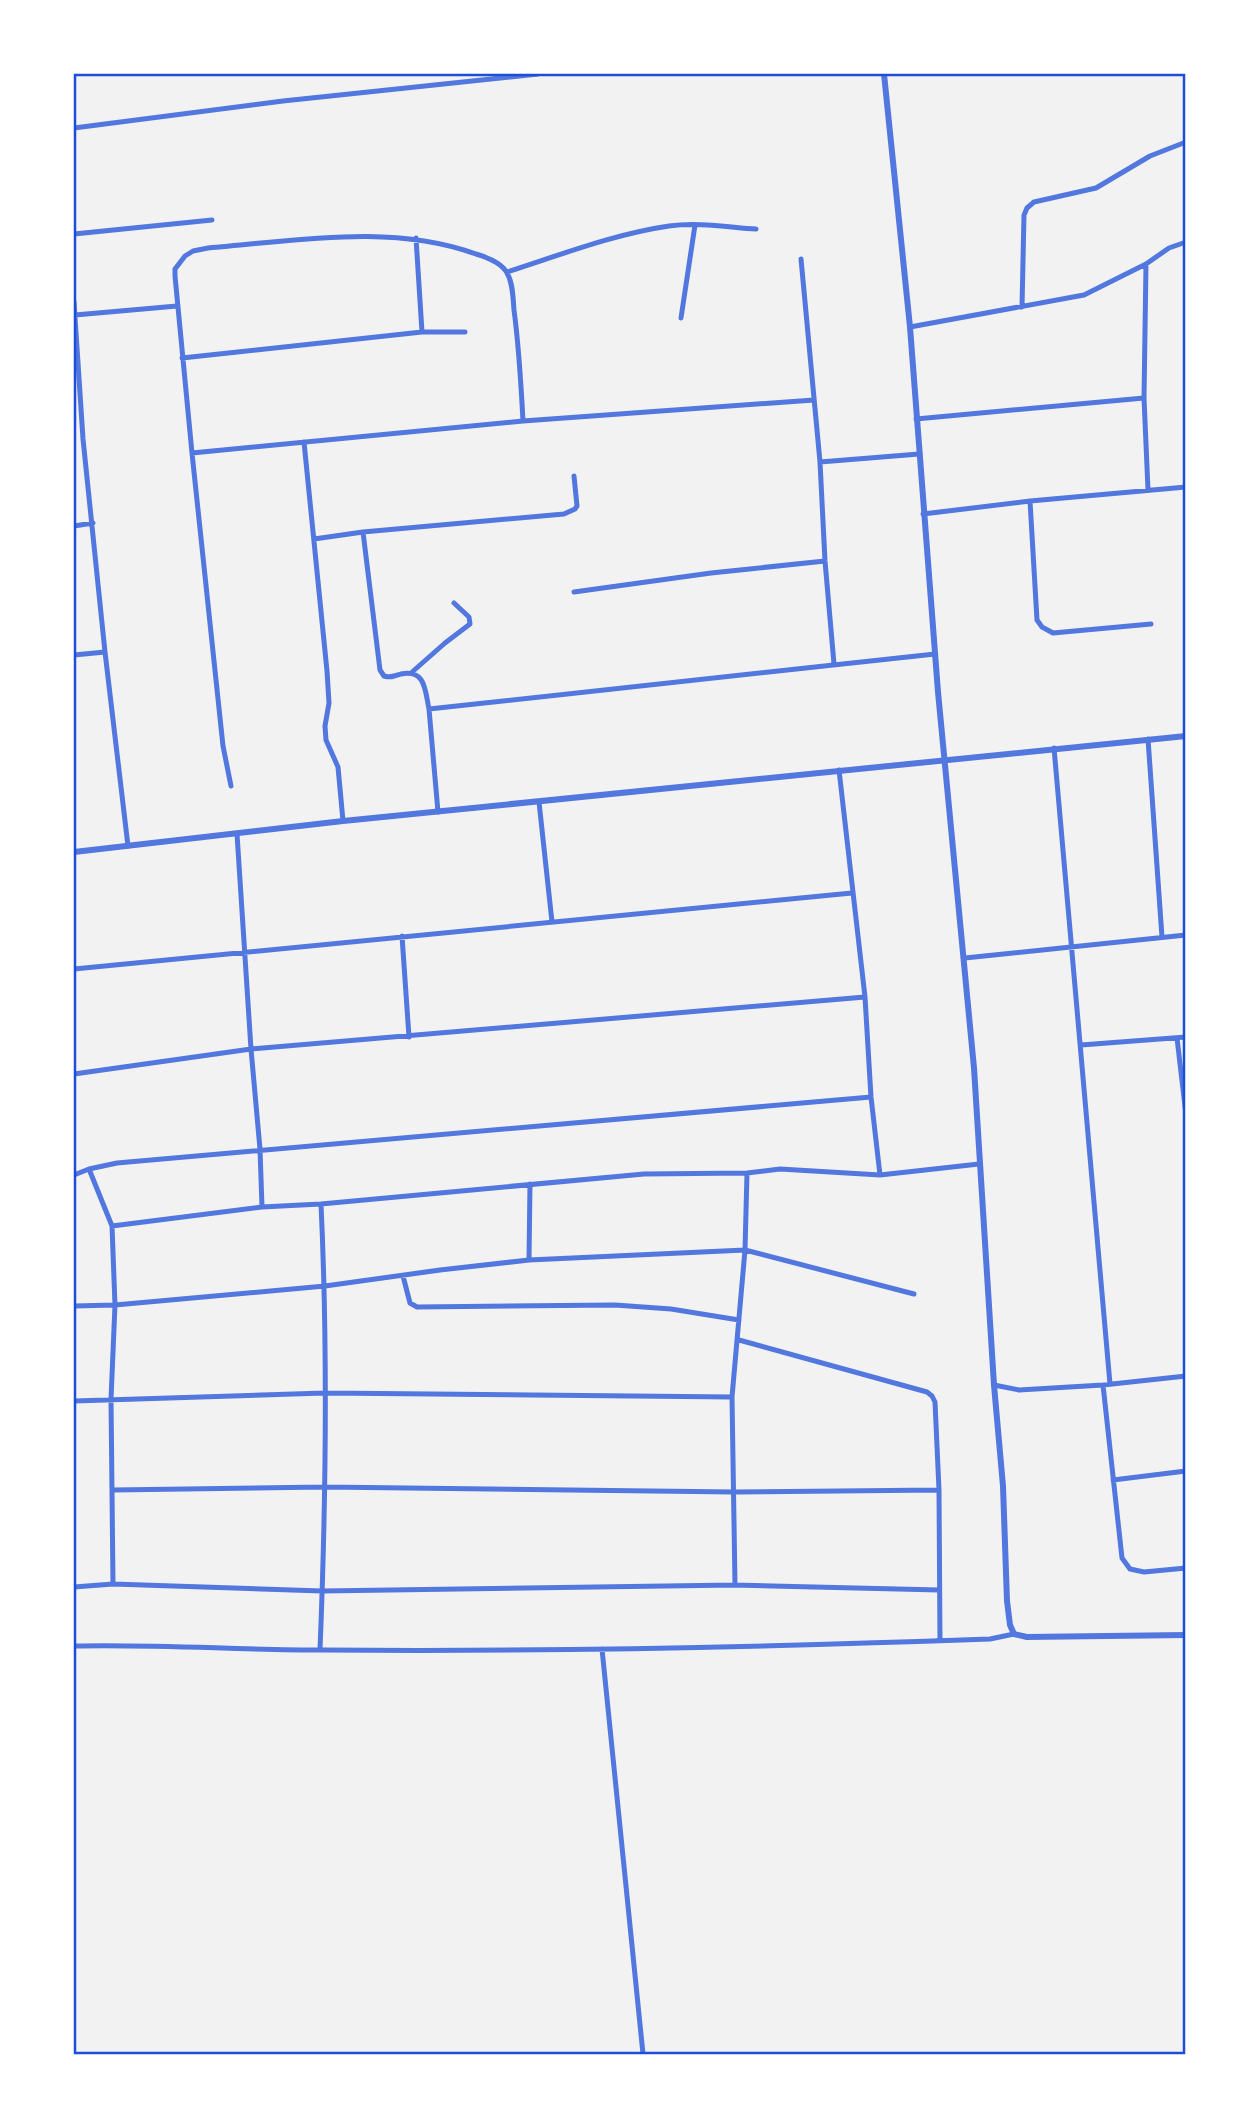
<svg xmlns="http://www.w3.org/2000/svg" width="1259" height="2128" viewBox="0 0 1259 2128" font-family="Signika,sans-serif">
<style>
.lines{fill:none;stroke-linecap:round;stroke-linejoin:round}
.minor{stroke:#5277de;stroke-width:5}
.tertiary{stroke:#5277de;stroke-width:6}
.neatline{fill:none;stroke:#1d4ed8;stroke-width:2.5}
</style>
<rect width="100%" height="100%" fill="#f2f2f2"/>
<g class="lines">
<path class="minor" d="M74,128L283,101L538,74
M74,234L212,220
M801,259L820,462L825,561L834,664
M1146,264L1144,398L1148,490
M507,272C560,255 614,234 669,226C697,222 727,227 756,229
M74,302L83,439L105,652L128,846
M1022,307L1024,215L1027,208L1034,202L1096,188L1150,156L1186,142
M75,315L177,306
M681,318L695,225
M910,327L1084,295L1146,264L1169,248L1186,242
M422,332H465
M182,358L422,332L416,238
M916,419L1144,398
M304,442L327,671L329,703L325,726L326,740L338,767L343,821
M192,453L523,421L814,400
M820,462L919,454
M1030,501L1037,620L1042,627L1053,633L1151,624
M923,514L1030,501L1186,487
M74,526L93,523
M363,532L380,670L384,676C391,678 395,676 401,674C426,669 425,691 429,709
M314,539L363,532L564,514L575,509L577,506L574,476
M574,592L711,573L825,561
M74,655L105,652
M411,673L445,643L470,624L469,617L454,603
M1148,739L1162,937
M1054,748L1110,1384
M839,770L865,997L871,1097L880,1175
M231,786L223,746L192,453L175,276V269L185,256L193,251L208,248C296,241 391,223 476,254C486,257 502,263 507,273C513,283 513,298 514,310C519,347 521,383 523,421
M539,802L552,922
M438,812L429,709L935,654
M237,834L251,1049L260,1149L262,1207
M402,936L409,1037
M965,958L1186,935
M74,969L852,893
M1177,1038L1186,1115
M1081,1045L1186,1037
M74,1074L251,1049L865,997
M89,1169L112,1226L115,1305L111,1399L113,1584
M74,1175L89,1169L117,1163L871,1097
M112,1226L262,1207L321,1204L644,1174L747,1173L780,1169L880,1175L979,1164
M529,1260L530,1184
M403,1276L410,1303L417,1307L615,1305L671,1309L739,1320
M74,1306L115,1305L325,1286L440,1270L529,1260L745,1250L914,1294
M739,1340L927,1392L932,1396L935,1402L939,1490L940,1641
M994,1385L1019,1390L1103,1385L1186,1376
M1103,1385L1122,1558L1130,1569L1144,1572L1186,1568
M74,1401L325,1393L732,1397
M1113,1480L1186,1471
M113,1490L325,1487L734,1492L939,1490
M735,1585L732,1397L745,1250L747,1173
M74,1587L113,1584L322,1591L735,1585L939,1590
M74,1646C157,1644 239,1650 323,1650C545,1652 768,1647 990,1639L1014,1634
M602,1649L643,2054
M320,1650C326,1501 328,1353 321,1204"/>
<path class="tertiary" d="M884,74L910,327L938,692L974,1068L994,1385L1003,1486L1007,1601L1010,1625L1014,1634L1027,1637L1186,1635
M74,852L343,821L1186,736"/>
</g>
<rect width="1259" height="2128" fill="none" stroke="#ffffff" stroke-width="150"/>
<rect x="75" y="75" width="1109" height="1978" class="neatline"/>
</svg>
